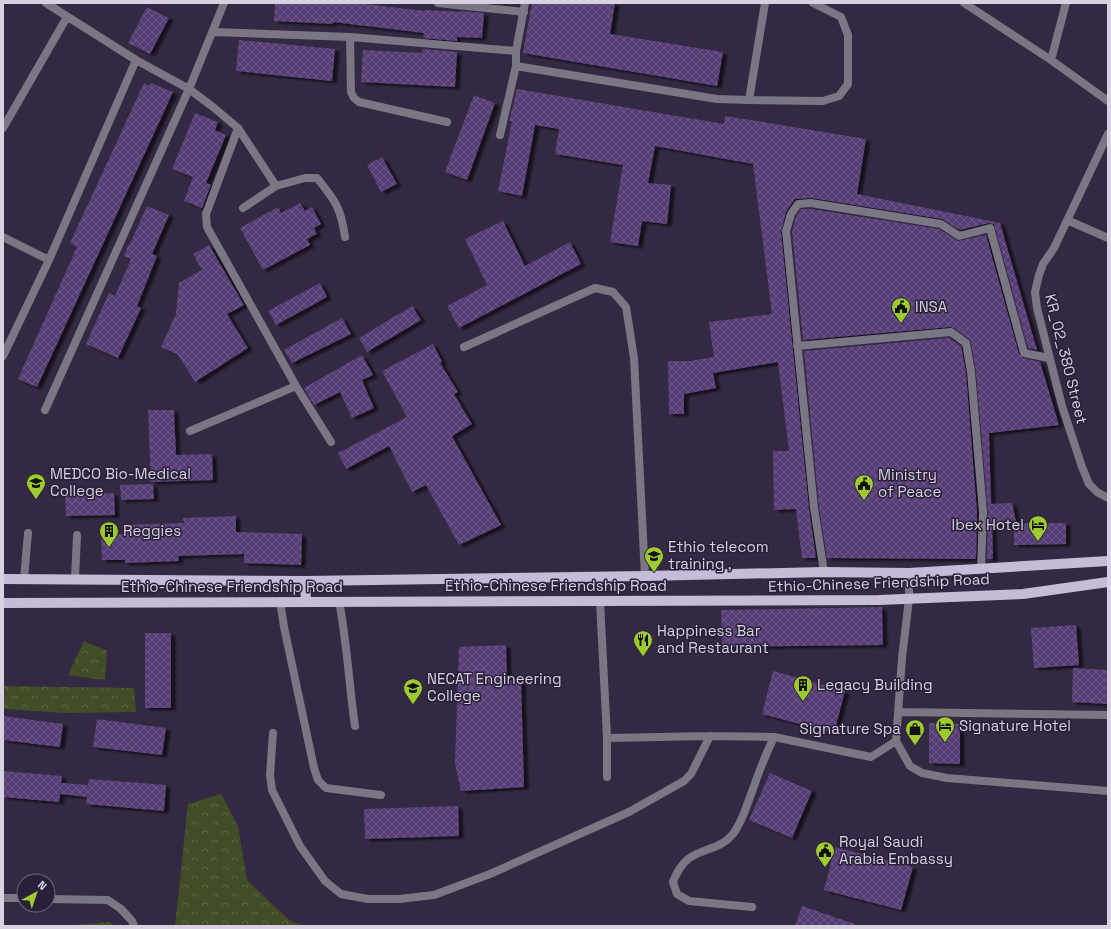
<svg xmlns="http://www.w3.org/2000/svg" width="1111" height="929" viewBox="0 0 1111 929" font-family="'Space Grotesk',sans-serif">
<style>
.forest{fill:url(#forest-crowns)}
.building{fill:url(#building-cross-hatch);filter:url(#shadow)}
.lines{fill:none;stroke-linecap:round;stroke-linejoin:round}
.service{stroke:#7b7683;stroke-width:8}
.minor{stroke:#7b7683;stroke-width:8}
.primary{stroke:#c7bcd8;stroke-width:10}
.labels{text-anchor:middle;stroke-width:3;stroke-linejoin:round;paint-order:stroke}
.poi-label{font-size:15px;fill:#d8d1e1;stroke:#2a1f38;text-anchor:start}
.street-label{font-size:15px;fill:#d8d1e1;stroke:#2a1f38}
</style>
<defs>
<pattern id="forest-crowns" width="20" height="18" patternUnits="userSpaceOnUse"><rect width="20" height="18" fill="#404d26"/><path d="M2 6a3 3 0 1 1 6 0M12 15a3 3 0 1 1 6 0" fill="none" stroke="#5b6645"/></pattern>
<pattern id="building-cross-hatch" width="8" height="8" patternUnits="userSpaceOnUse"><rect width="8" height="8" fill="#573d74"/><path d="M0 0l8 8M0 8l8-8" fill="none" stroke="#6e5888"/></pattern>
<filter id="shadow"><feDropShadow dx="4.5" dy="2.5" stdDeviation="1" flood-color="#0009"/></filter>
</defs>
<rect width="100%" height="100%" fill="#342942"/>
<path class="forest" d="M84,641L107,651L105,680L68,675Z
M3,686L134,688L136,712L64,713L3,709Z
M221,794L238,826L247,880L290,921L305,926H175L188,804Z
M110,922L114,926H61Z"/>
<path class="building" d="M275,3H356L425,11V10L461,12V11L484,13L482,38L457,37V41L423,38L424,33L333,22V24L274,21Z
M532,3H615L610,34L723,52L717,86L523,53Z
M147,7L169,18L150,54L128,43Z
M239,40L335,49L332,81L236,71Z
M423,49L457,52L455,87L361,82L363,50L422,53Z
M144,83L149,86L151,83L173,92L37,387L18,379L77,247L70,243Z
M517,89L724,124L725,116L866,139L857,194L1000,223L1037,350L1028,348L994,224L989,223L960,230L942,219L812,198L795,199L786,212L781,232L809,509L816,558H802L796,509L774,510L773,451H789L778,362L713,373L716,388L684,394V414H669L668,361H690L714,357L709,322L772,314L753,164L655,146L648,183L671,185L667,224L642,221L638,246L610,242L623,165L555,154L559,129L535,125L522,196L498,191L512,121H509Z
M474,95L495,103L467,180L445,172Z
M195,113L218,122L215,130L226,135L206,183L211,185L202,208L184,201L193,177L172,169Z
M382,157L397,184L381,192L367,165Z
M300,203L305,211L312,207L321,224L314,228L317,234L307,239L310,245L263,270L240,228L278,207L281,213Z
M147,206L169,215L152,254L157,256L137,306L141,308L118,358L86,344L109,293L115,296L131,259L124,256L129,244H130Z
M801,209H811L939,229L958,241L986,235L1019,354L1023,358L1040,362L1059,425L989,433L991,504L1012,503L1016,522L992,525L993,559H987L988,512L976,372L971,342L969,339L954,328L950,327L803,340L792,232L796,216Z
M503,221L525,266L570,242L581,264L459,328L447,306L487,285L465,239Z
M209,245L244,305L227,314L248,348L195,382L178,355L161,347L176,314L179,283L202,270L193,254Z
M320,283L327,297L276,325L268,311Z
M412,306L421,320L367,352L359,338Z
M342,318L351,334L292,363L284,350Z
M949,338L961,346L966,373L977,512L976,559L827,558L819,507L804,351Z
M433,344L442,362L440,363L458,392L454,394L472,424L452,436L501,525L459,545L426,485L412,492L389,446L346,469L338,453L407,417L382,371Z
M362,355L373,375L362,380L374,408L352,418L340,392L314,405L304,388Z
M148,410H174L176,455L212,454L213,480L151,482Z
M153,484L154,499L121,500L120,485Z
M114,493L115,515L66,516L65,495Z
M236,516V532L302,534L301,565L244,563V554L178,556L179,561L125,563V560H102L101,535L124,534V525L184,523L183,518Z
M1014,523H1066V544L1014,545Z
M882,607L883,645L722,647L721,610Z
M1076,625L1079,665L1034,668L1031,628Z
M145,633H171V708H145Z
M506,645L507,680L521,681L524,787L461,791L455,764L459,647Z
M1073,668L1108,670V704L1072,702Z
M773,671L845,691L834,733L762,714Z
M3,716L63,724L60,747L3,740Z
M97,719L166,728L162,755L93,747Z
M929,723L960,724V764L929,763Z
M3,771L62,776L61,783L88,785L89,779L166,785L164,811L86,804L87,797L60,794L59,802L3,797Z
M770,773L812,791L792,838L749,820Z
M458,806L459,836L365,839L364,809Z
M835,847L913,867L901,910L824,890Z
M802,906L855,924V926H795Z"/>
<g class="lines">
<path class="service" d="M189,89L213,107L238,128L276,186L243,208
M238,128L206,214L207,227L296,386L331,442
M276,186L305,178H317C335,200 341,208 345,237
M797,346L951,332L966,343L971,372L983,512L981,568
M464,347L595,288L613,292L626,307L634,358L645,576
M190,431L296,386
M824,572L814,508L786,231L791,214L798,204L811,203L941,224L959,236L990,228L1024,353L1049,358
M24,579L28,533
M75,579L77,535
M339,601C347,642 349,685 355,726
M3,898H24
M48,899L108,900L121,909L132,921L134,926
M752,907L689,901L677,894L673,882C676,874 681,865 688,859C702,848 720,850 733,834C743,821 747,804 753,789C759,771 766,754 774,737"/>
<path class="minor" d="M46,3L136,60L189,89
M438,3L524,12
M964,3L1051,60L1108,101
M213,32L350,37L516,51
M350,37L351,92L354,98L359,102L447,122
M1051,60L1066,3
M516,66L717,99L749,100L823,101L839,96L848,84V35L841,17L813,3
M749,100L765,3
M3,128L67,17
M1108,134L1054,248L1043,264L1039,275L1035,292L1037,308L1062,406L1082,467L1089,484L1097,492L1108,498
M500,135L516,66V51L525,3
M1067,220L1108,238
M3,237L49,260L136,60
M3,356L49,260
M45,410L189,89L224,3
M909,573V599L902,658L896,741L910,766L922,773L947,778L1108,791
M280,601L284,627L314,768L318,780L326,788L381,795
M600,601L607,738V777
M898,712L1108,715
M273,733L270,775L272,790L300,846L325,881L341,894L368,899H399L434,895L490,874L629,812L684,781L691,774L710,736
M607,738L710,736L774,737L871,757L896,741"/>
<path class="primary" d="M3,579L305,581L645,576L824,572L909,573L1108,561
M305,581L306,602
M3,603L879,600L1023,594L1108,582"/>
</g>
<defs>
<symbol id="civic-pin" viewBox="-11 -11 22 30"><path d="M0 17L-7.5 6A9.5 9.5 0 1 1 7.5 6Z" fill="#9eca2e" stroke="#2a1f38"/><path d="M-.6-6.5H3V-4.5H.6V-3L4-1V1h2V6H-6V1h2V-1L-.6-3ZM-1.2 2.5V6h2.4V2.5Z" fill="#111"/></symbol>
<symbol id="university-pin" viewBox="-11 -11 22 30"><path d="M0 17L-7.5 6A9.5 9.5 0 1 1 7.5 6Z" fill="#9eca2e" stroke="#2a1f38"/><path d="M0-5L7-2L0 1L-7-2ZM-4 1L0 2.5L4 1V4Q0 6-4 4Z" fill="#111"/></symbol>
<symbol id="hotel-pin" viewBox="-11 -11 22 30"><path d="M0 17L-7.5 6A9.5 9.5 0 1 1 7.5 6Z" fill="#9eca2e" stroke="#2a1f38"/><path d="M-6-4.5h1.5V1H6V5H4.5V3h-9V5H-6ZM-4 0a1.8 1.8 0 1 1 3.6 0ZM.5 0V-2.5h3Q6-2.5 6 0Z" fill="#111"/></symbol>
<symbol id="building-pin" viewBox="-11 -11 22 30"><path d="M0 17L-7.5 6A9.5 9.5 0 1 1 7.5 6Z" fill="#9eca2e" stroke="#2a1f38"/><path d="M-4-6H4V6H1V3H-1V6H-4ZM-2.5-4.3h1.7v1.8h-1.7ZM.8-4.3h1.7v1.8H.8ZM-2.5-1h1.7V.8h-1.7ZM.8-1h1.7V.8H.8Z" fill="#111"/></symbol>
<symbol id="restaurant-pin" viewBox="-11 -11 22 30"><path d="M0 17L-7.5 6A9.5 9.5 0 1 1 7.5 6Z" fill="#9eca2e" stroke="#2a1f38"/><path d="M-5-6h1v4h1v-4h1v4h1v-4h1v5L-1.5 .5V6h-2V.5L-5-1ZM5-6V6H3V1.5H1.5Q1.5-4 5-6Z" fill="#111"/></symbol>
<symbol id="shop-pin" viewBox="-11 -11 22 30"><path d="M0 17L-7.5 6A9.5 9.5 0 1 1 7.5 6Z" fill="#9eca2e" stroke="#2a1f38"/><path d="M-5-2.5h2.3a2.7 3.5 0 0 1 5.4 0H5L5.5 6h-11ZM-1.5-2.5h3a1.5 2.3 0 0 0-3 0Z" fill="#111"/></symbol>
</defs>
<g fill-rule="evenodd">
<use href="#civic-pin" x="890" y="296" width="22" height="30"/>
<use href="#university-pin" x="25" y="472" width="22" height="30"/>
<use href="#civic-pin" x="853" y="473" width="22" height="30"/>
<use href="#hotel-pin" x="1027" y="514" width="22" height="30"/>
<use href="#building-pin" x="98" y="520" width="22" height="30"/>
<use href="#university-pin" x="643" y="545" width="22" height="30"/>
<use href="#restaurant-pin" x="632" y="629" width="22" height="30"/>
<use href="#building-pin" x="792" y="674" width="22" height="30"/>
<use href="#university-pin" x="402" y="677" width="22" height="30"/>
<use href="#hotel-pin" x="934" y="715" width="22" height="30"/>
<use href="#shop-pin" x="904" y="718" width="22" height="30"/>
<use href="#civic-pin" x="814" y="840" width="22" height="30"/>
</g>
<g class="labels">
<g class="poi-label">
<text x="915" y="312">INSA</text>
<text x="50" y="479">MEDCO Bio-Medical<tspan x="50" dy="17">College</tspan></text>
<text x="878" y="480">Ministry<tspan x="878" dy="17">of Peace</tspan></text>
<text x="1024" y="530" text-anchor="end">Ibex Hotel</text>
<text x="123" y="536">Reggies</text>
<text x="668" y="552">Ethio telecom<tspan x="668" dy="17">training ,</tspan></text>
<text x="657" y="636">Happiness Bar<tspan x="657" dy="17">and Restaurant</tspan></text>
<text x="427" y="684">NECAT Engineering<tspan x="427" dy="17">College</tspan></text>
<text x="817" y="690">Legacy Building</text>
<text x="959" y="731">Signature Hotel</text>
<text x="901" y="734" text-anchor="end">Signature Spa</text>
<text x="839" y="847">Royal Saudi<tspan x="839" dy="17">Arabia Embassy</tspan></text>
</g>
<g class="street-label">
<text transform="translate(1066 359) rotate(76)" y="5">KR_02_380 Street</text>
<text transform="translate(879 583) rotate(-2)" y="5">Ethio-Chinese Friendship Road</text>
<text x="556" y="591">Ethio-Chinese Friendship Road</text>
<text x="232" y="592">Ethio-Chinese Friendship Road</text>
</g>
</g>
<rect width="1111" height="929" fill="none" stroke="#d8d1e1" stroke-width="8"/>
<g transform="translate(36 893) rotate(40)"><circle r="19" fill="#2a1f38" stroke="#70667c"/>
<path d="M0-3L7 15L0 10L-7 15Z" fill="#9eca2e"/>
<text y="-6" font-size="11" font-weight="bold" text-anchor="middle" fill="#d8d1e1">N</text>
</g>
</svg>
